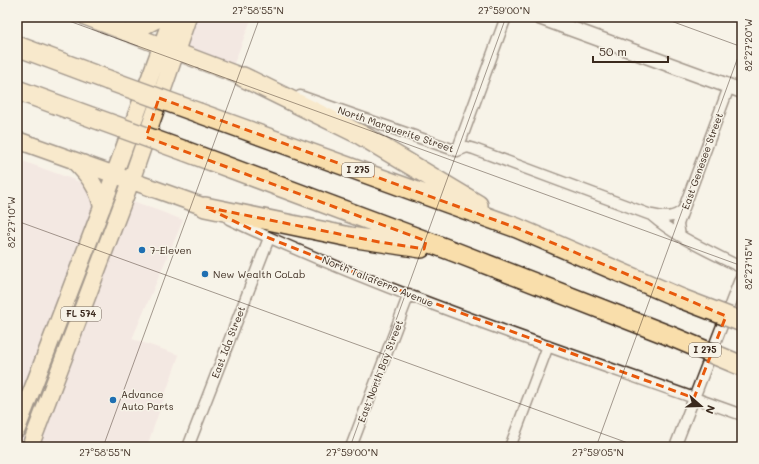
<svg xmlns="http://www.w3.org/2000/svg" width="759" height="464" viewBox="0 0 759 464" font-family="Mali,sans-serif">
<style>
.built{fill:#eedbdc}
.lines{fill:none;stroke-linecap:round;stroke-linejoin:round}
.street-casing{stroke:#3b2a1e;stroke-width:13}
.secondary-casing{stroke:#3b2a1e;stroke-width:17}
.primary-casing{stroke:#3b2a1e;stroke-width:19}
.highway-casing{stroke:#3b2a1e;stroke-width:22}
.street{stroke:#f7f3e8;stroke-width:10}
.secondary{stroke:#f7f3e8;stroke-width:14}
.primary{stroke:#f9deab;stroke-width:16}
.highway{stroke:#f9deab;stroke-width:19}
.highway-bridge-casing{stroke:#3b2a1e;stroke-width:22;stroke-linecap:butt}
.highway-bridge{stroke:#f9deab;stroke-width:19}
.marked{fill:none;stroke:#e8590c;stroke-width:3;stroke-dasharray:8 5;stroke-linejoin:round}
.ticks{fill:none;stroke:#3b2a1e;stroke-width:1;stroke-opacity:0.45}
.poi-dot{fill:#1f6fb2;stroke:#f7f3e8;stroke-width:1.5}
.labels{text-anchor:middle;stroke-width:3;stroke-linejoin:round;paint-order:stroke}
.shield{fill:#f7f3e8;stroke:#73665b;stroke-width:1}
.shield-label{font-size:9px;font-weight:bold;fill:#3b2a1e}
.street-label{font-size:10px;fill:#3b2a1e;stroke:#f7f3e8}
.poi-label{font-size:10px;fill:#3b2a1e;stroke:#f7f3e8;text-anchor:start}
.neatline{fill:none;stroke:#3b2a1e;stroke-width:1.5}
.ticks-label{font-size:10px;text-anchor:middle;fill:#3b2a1e}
</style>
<rect width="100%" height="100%" fill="#f7f3e8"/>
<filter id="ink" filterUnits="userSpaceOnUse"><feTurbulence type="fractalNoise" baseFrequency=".025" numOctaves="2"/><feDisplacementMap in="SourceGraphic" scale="8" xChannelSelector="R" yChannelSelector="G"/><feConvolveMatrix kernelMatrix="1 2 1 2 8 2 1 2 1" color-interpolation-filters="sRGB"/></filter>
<g filter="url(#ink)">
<path class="built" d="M194,17H252L233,66L182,48Z
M17,159L88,185L96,208L17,413Z
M114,194L119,196L24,447H17L106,213H109L108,209Z
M130,200L183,220L132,339L179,355L147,446L149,447H36Z"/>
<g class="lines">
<defs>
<path id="street" d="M300,96L457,151L467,147L474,149L651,215C677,238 711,252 742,268
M457,151L506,17
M653,215C665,218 674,218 683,210
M229,219C394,297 570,353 742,415
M680,236L678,224L729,87
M188,447L269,238
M351,447L409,294
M510,447L548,346
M675,447L742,274"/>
<path id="secondary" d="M539,17L742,91"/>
<path id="primary" d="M86,17L243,77
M125,32L146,25L162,17
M17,140L205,207
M75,162C89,176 99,189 102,208
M17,429L109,189L172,17
M30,447L131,181L188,17"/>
<path id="highway" d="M17,46L108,80
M243,77L361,135L478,205
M17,90L94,118
M199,113L517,228L682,299
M185,151L455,252L668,335
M205,207L350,237L421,248"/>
</defs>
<use href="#street" class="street-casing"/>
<use href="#secondary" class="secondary-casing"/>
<use href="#primary" class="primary-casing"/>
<use href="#highway" class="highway-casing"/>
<use href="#street" class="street"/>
<use href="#secondary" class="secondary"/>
<use href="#primary" class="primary"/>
<use href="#highway" class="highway"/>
<defs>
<path id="highway-bridge" d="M108,80L199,113
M94,118L185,151
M682,299L742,322
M668,335L742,366"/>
</defs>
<use href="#highway-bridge" class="highway-bridge-casing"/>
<use href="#highway-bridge" class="highway-bridge"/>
</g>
</g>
<path d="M0 0H759V464H0ZM159,98L517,228L726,316L694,398L409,294L269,238L205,207L379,242L424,249L426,241L146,137Z" fill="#f7f3e8" fill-opacity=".55" fill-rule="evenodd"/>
<path class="marked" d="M159,98L517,228L726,316L694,398L409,294L269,238L205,207L379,242L424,249L426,241L146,137Z"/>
<path class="ticks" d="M58,17L742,266M660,17L742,47M17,221L639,447M17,439L38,447M103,447L260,17M350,447L506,17M596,447L742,46"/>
<g class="poi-dot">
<circle cx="142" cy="250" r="4"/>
<circle cx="205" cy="274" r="4"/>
<circle cx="113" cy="400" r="4"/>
</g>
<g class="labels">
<g class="shield">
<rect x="342" y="163" width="32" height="14" rx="3"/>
<rect x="61" y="307" width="40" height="14" rx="3"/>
<rect x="689" y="343" width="32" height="14" rx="3"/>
</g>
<g class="shield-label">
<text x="358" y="173">I 275</text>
<text x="81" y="317">FL 574</text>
<text x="705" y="353">I 275</text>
</g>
<g class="street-label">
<text transform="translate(396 129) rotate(19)" y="4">North Marguerite Street</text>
<text transform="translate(702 161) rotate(-70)" y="4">East Genesee Street</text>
<text transform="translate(378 281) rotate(22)" y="4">North Taliaferro Avenue</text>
<text transform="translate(228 342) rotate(-69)" y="4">East Ida Street</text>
<text transform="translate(380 371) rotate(-69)" y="4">East North Bay Street</text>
</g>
<g class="poi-label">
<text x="150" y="254">7-Eleven</text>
<text x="213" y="278">New Wealth CoLab</text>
<text x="121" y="398">Advance<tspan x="121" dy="12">Auto Parts</tspan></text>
</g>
</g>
<rect width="759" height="464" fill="none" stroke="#f7f3e8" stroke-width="44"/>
<g transform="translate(701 406) rotate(110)" stroke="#f7f3e8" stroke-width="3" paint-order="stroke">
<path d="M0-3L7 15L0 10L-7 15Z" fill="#3b2a1e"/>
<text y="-6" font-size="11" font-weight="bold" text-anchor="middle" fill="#3b2a1e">N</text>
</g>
<path d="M593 56v6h75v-6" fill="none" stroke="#3b2a1e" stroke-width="2"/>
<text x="599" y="56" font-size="12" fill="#3b2a1e" stroke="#f7f3e8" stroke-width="3" paint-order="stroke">50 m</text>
<rect x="22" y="22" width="715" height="420" class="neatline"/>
<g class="ticks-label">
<text x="258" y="14">27°58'55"N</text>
<text x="504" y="14">27°59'00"N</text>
<text transform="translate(748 45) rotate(-90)" y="4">82°27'20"W</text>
<text transform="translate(11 222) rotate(-90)" y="4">82°27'10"W</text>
<text transform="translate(748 264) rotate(-90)" y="4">82°27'15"W</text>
<text x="105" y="456">27°58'55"N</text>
<text x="352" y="456">27°59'00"N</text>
<text x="598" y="456">27°59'05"N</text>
</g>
</svg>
